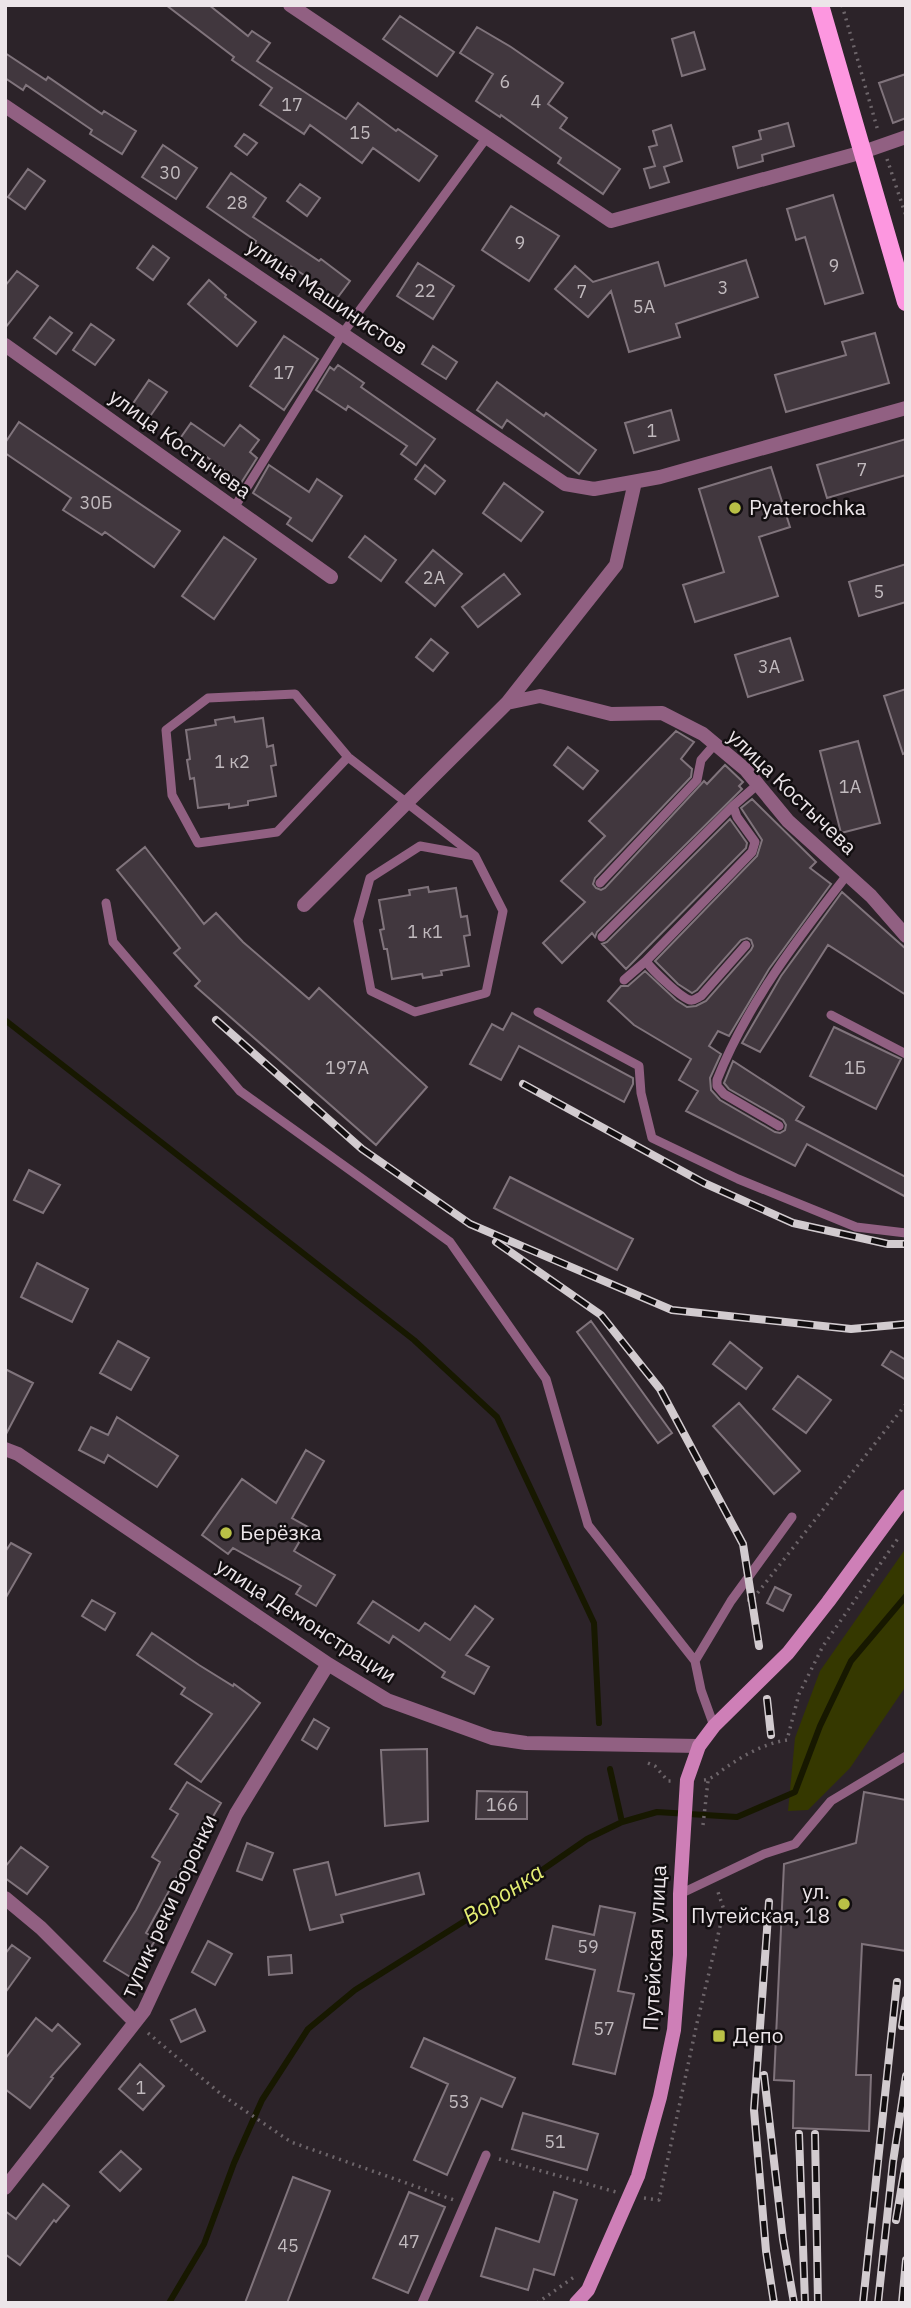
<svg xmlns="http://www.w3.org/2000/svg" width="911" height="2308" viewBox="0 0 911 2308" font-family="'IBM Plex Sans',sans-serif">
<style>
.green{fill:#353800}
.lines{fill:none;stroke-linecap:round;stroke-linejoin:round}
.stream{stroke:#171800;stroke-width:6}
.building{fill:#41373e;stroke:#80747c;stroke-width:2}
.path{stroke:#6d656a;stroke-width:3.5;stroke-dasharray:2 5;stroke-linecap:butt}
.lane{stroke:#916082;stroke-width:9}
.street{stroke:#916082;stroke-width:14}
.secondary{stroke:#ce7fb7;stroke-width:14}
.primary{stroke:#fd97e0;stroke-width:18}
.rail-casing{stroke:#d2cbcf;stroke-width:8}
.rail{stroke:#120e10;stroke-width:5;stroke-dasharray:16;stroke-linecap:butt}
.poi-dot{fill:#b9c046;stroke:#120e10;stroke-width:2.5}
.labels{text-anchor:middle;stroke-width:5;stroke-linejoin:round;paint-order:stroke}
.number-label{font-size:18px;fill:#c1babe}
.street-label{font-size:21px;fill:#ece5e9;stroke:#120e10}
.poi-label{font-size:21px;fill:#ece5e9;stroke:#120e10;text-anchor:start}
.water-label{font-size:23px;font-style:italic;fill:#e4ed73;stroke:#120e10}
</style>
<rect width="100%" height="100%" fill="#2c2329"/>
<path class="green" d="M906,1548V1686L850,1768L808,1810L788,1811L795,1738L820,1671Z"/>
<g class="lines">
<path class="stream" d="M5,1020L414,1340L497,1417L594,1623L599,1723
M610,1769L622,1822
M169,2303L204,2244L234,2163L262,2100L308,2029L355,1990L506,1895L587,1839L622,1822L657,1812L737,1817L795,1792L820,1726L851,1661L906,1596"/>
</g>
<path class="building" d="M166,5H209L248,36L252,31L270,43L257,61L346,119L358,103L396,131L398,129L437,156L419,181L373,148L362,163L310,125L304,134L260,105L272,88L232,60L234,57Z
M400,16L454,52L437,76L383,39Z
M477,27L511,47L563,83L548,104L567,118L560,128L620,169L603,194L558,163L561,158L526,133L501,115L500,117L476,101L493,74L460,53Z
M694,32L705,69L682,76L672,39Z
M5,53L46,80L48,77L102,114L104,111L136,131L122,154L90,134L92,130L26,85L23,90L5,78Z
M906,74V118L893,123L879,83Z
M788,123L794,146L762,155L763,161L738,168L733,147L761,139L759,131Z
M671,125L682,161L664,167L669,182L650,188L644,169L655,166L649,147L657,145L653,131Z
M244,134L257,143L247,155L235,146Z
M163,145L197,168L176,199L142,177Z
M28,169L45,181L25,209L8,197Z
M231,173L266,198L253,217L319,261L321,259L350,281L335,301L306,279L307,277L255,243L256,241L207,207Z
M300,184L320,198L307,216L287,201Z
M833,195L863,293L825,304L805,237L796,240L787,209Z
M511,206L559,236L529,281L482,250Z
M153,246L169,258L153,280L137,268Z
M746,260L758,297L676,324L680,337L629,352L611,291L588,317L555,289L575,266L593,282L658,262L665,286Z
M418,263L454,286L433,319L397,296Z
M17,271L38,286L5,328V286Z
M209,280L226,295L225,297L256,322L237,346L188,304Z
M50,317L72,333L56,354L34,338Z
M91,324L114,340L95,365L73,350Z
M875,333L889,383L786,412L775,375L846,355L842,342Z
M284,336L318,359L284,410L250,386Z
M433,346L457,362L446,379L422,364Z
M338,365L364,383L361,387L435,439L416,465L401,454L407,446L348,406L346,410L316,390L330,367L334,370Z
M149,380L167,392L146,422L128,411Z
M497,382L544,416L546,413L596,450L579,474L507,420L502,428L477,410Z
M671,410L679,440L634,453L625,423Z
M19,422L180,531L154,567L105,532L102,535L63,510L71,498L5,453V443Z
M191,423L224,446L240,425L259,440L250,452L257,458L241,483L203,454L201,456L179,440Z
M906,439V475L827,498L817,465Z
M269,465L309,492L317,479L342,496L312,541L287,524L291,518L253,493Z
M425,465L445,481L435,494L415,479Z
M771,467L790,527L759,537L778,596L695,622L683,585L724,572L699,489Z
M504,483L543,512L521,541L483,513Z
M365,536L396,560L381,581L349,557Z
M224,537L256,559L214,619L182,596Z
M433,550L462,574L435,606L406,582Z
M906,564V602L859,616L849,582Z
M504,574L520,594L478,627L462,607Z
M790,638L803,680L748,697L735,655Z
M431,639L448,653L433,671L416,657Z
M906,689V753L903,754L884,696Z
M234,717L235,722L263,718L267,747L273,745L276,765L271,766L276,796L248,801V805L229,808V804L198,808L194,778L190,779L187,760L190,759L186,730L216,725L215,720Z
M676,731L694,742L681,759L692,769L691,777L595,878L593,884L596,888L601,890L605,888L704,781L707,784L725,765L743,782L739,786L742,789L597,932L595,937L592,933L562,963L543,943L585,902L561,881L605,836L589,821Z
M858,741L880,823L841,833L820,751Z
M568,747L598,771L583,789L554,765Z
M752,799L816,862L810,868L831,884L769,969L729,1036L718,1031L709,1046L721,1054L710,1078L711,1090L720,1100L775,1132L780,1133L785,1130L786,1125L783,1120L729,1089L724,1083L733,1061L804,1107L796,1120L906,1177V1197L807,1144L795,1166L686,1111L698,1091L679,1080L691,1059L634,1025L608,1001L621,986H628L645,971L676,1000L687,1007L696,1006L706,1001L751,950L753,946L751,940L747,938L741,940L697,990L692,993L678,984L655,961L757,856L762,840L741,808Z
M730,819L747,843L746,848L626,969L602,944L607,942Z
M145,847L204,924L216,913L243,942L309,999L319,988L427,1087L376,1145L195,986L200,981L174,953L180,948L117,870Z
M428,887L429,892L456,888L461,917L467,916L470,935L464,936L469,966L441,971L442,975L423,978L422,974L392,979L387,949H384L380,930L384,929L379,900L410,895L409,890Z
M842,892L906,949V995L828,945L760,1052L742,1043L781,976Z
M512,1013L633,1078V1084L624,1102L519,1046L501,1080L470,1064L492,1024L503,1030Z
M834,1027L901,1059L876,1109L810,1076Z
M29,1170L60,1185L43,1213L14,1200Z
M510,1177L633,1239L617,1270L494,1208Z
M37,1263L88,1289L72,1322L21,1297Z
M591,1321L672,1433L658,1443L577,1332Z
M118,1341L149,1358L131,1390L100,1373Z
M730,1342L762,1368L746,1389L713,1364Z
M891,1351L906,1360V1380L882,1365Z
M5,1369L33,1383L5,1436Z
M798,1376L831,1400L806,1433L773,1409Z
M739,1403L800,1471L774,1494L713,1426Z
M117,1417L178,1456L157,1487L108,1455L104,1463L79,1450L91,1427L108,1435Z
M306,1450L324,1461L292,1518L308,1527L294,1551L335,1575L316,1606L296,1594L301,1586L233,1548L228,1554L202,1535L242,1479L276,1503Z
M11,1543L31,1554L5,1599V1552Z
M775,1587L791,1595L783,1611L767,1603Z
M92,1600L115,1613L105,1630L82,1616Z
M373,1601L419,1631L425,1623L450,1640L475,1606L493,1619L466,1655L489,1667L474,1694L442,1677L445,1672L393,1636L389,1643L358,1623Z
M152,1633L199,1665L233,1686L234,1684L260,1703L201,1782L175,1764L212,1714L181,1694L185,1688L137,1655Z
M314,1719L329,1728L317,1749L302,1740Z
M427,1749L428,1821L385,1826L381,1750Z
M187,1782L221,1803L205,1830L203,1829L146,1933L156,1939L132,1978L104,1961L136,1910L160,1862L152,1857L178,1814L170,1809Z
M477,1791L527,1792V1819H476Z
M864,1792L906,1800V1951L862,1944L856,2075H871L869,2131L793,2128L794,2081L774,2080L784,1864L856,1843Z
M247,1843L273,1853L262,1880L237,1871Z
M21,1847L48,1867L27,1894L5,1878V1867Z
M328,1862L336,1895L419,1873L424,1894L341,1915L343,1922L310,1930L294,1870Z
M600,1906L635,1913L618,1991L634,1994L615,2074L573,2064L595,1970L546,1959L553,1926L594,1935Z
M208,1941L232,1954L215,1985L192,1972Z
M12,1945L30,1958L5,1993V1954Z
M291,1955L292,1973L269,1975L268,1957Z
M195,2009L205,2031L181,2042L171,2020Z
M36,2018L52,2031L58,2024L80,2044L51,2077L53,2078L30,2108L5,2089V2059Z
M424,2038L515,2078L502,2107L481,2098L447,2175L414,2160L448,2084L411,2067Z
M140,2064L164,2086L143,2110L119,2089Z
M523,2113L598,2134L587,2170L512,2149Z
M121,2151L141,2169L120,2191L100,2172Z
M293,2177L330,2191L287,2303H245Z
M43,2184L69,2206L56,2222L54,2220L20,2265L5,2254V2211L16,2219Z
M409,2192L445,2207L408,2293L373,2278Z
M554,2192L577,2200L554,2275L534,2269L528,2290L481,2276L496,2228L539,2242Z"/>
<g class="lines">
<path class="path" d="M842,5L878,131
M887,159L906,216
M747,1600H752L906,1404
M648,1763L655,1766L668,1781H672
M704,1780C713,1779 720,1771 728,1766C746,1754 766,1743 787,1740L799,1694L823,1646L899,1537
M703,1825L708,1781
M148,2033L222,2095L291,2142L454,2200
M499,2159L616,2192
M644,2198L659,2200L697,2023L724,1910L717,1889
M537,2303L577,2275"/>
<path class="lane" d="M234,508L343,333L487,137
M348,757L277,832L198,843L172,795L166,730L208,698L295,694L348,757L475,856L503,911L486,993L415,1012L371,991L358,921L370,878L420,846L475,856
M600,883L697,780L701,760L715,744
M106,903L113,942L240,1091L450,1242L546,1379L588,1525L695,1661L701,1690L714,1726
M602,937L733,806
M746,945L701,996C697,998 694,1001 690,1000C681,998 651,969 646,961L752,852L755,842L737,817L733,806L757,785
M624,980L646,961
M538,1012L639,1066L641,1093L652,1138L738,1179L856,1227L906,1233
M831,1015L906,1054
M779,1126L724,1094L717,1086V1080C747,1004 798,938 847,875
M695,1661L731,1601L792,1517
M680,1894L764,1854L795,1844L831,1801L906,1756
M422,2303L486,2155"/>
<path class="street" d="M290,5L611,221L863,152L906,137
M5,106L565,484L594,489L660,477L906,408
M5,345L331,577
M507,703L540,696L611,714L662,713L703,734L746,770L788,821L871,896L906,936
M304,905L507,703L616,565L635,482
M5,1449L18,1454L328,1664L387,1700L492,1738L526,1743L699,1746
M5,1898L41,1928L135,2022
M5,2188L144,2011L236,1814L328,1664"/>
<path class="secondary" d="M576,2303L588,2290L638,2176L660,2097L674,2030L680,1955V1894L687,1780L699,1746L714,1726L788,1653L828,1602L906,1496"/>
<path class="primary" d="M820,5L906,302"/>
<defs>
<path id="rail" d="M216,1020L362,1149L470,1224L672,1310L851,1329L906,1324
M523,1084L704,1183L793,1223L888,1244H906
M496,1242L601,1315L660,1389L743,1544L759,1646
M767,1699L771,1735
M769,1902L754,2110L766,2251L774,2303
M902,2026L906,2000
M764,2075L783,2239L794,2303
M799,2134L805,2303
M815,2134L818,2303
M896,2220L906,2161
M863,2303L897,1982
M878,2303L893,2162L906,2076
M902,2303L906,2260"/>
</defs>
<use href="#rail" class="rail-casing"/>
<use href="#rail" class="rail"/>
</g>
<g class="poi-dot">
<circle cx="735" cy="508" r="7"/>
<circle cx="226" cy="1533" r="7"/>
<circle cx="844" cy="1904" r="7"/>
<rect x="712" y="2029" width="14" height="14" rx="3.5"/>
</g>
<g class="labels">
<g class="number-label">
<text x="505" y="88">6</text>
<text x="536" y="108">4</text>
<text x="292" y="111">17</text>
<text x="360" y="139">15</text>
<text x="170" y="179">30</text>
<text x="237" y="209">28</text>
<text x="520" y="249">9</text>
<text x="834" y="272">9</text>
<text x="723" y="294">3</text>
<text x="425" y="297">22</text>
<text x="582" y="298">7</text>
<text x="644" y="313">5А</text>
<text x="284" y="379">17</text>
<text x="652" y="437">1</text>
<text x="862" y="476">7</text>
<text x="96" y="509">30Б</text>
<text x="434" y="584">2А</text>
<text x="879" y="598">5</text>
<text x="769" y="673">3А</text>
<text x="232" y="768">1 к2</text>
<text x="850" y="793">1А</text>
<text x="425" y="938">1 к1</text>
<text x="347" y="1074">197А</text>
<text x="855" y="1074">1Б</text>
<text x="502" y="1811">166</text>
<text x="588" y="1953">59</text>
<text x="604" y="2035">57</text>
<text x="141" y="2094">1</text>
<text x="459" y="2108">53</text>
<text x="555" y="2148">51</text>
<text x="409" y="2248">47</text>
<text x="288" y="2252">45</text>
</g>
<g class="street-label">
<text transform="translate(327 297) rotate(34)" y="7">улица Машинистов</text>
<text transform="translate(180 444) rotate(36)" y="7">улица Костычева</text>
<text transform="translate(792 792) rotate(44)" y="7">улица Костычева</text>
<text transform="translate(306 1621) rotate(33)" y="7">улица Демонстрации</text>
<text transform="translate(169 1906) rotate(-65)" y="7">тупик реки Воронки</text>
<text transform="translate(655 1948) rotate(-87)" y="7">Путейская улица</text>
</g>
<g class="poi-label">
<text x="749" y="515">Pyaterochka</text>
<text x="240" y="1540">Берёзка</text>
<text x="830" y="1899" text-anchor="end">ул.<tspan x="830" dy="24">Путейская, 18</tspan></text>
<text x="733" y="2043">Депо</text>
</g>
<g class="water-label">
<text transform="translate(503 1894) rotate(-33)" y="8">Воронка</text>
</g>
</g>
<rect width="911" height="2308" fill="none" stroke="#ece5e9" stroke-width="14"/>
</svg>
